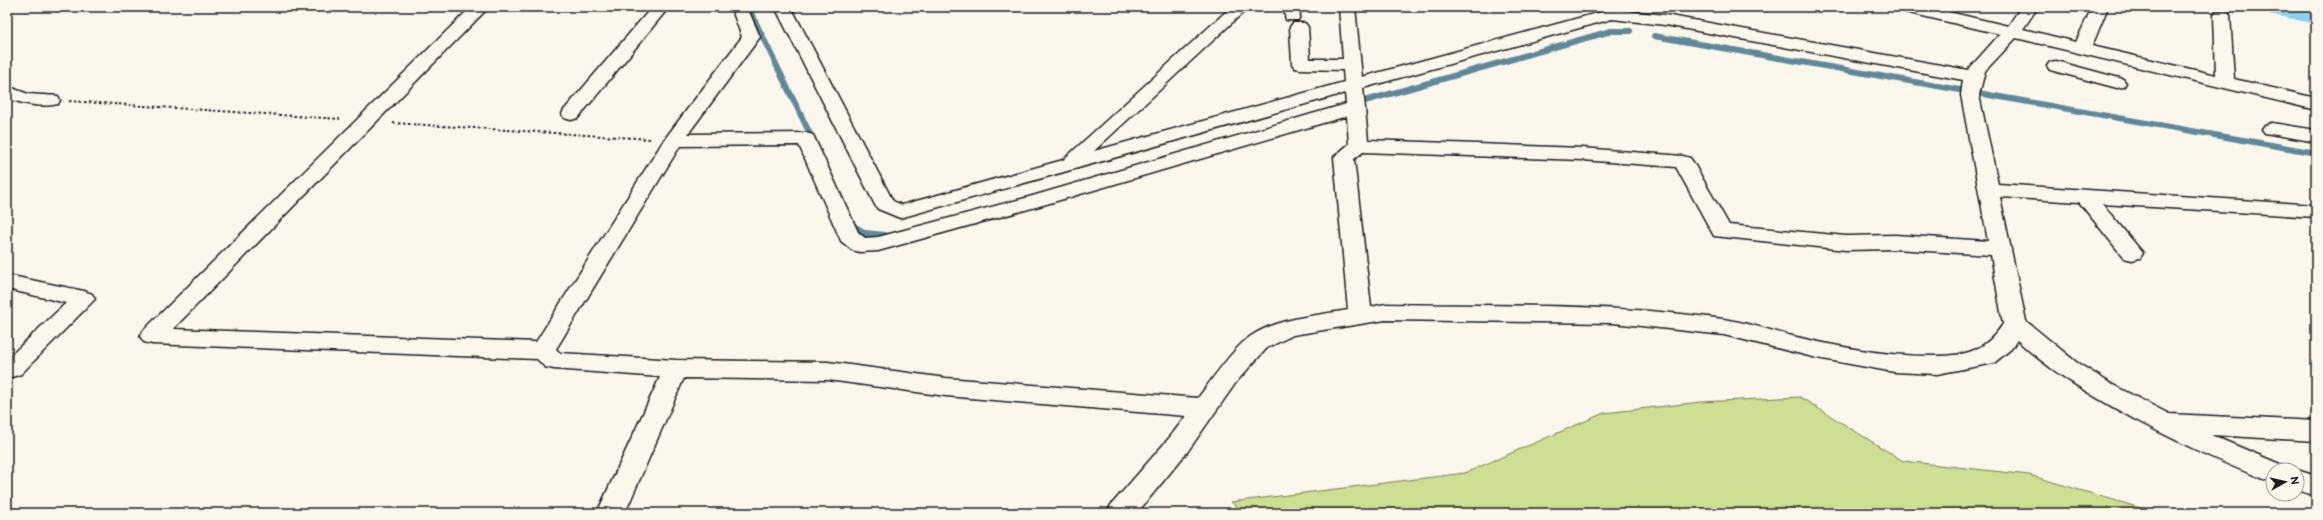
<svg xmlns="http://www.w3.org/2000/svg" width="2323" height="520" viewBox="0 0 2323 520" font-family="'Balsamiq Sans',sans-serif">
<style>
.green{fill:#cede92;stroke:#757d57}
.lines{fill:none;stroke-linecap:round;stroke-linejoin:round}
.stream-far1{stroke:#5f889a;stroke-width:6}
.stream{stroke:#5f889a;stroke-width:8}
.river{fill:#8cd0ee;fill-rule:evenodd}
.minor-casing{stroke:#1c1c1c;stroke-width:3}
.path{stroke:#1c1c1c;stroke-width:2;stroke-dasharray:2.5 2.5;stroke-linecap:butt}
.minor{fill:#fbf7ec;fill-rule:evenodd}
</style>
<rect width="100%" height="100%" fill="#fbf7ec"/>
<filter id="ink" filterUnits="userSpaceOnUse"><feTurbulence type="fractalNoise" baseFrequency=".025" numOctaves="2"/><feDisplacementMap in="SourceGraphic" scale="8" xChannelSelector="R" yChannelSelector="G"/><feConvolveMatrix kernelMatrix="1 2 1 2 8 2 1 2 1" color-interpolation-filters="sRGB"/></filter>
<g filter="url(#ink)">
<path class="green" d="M1800,397L1903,461L2029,475L2144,509L2150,513H1244L1231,502L1465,473L1604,413L1701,402Z"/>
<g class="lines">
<path class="stream-far1" d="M748,7L814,142
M1654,36L1960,90
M1978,93L2316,153
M1365,101L1611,31H1630
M851,222L855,228"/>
<path class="stream" d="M854,227L865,234L885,236"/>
<path class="river" d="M2264,7H2316V24L2269,14Z"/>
<defs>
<path id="minor" d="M471,7H489L173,329L536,342L664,140L742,37L731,7H747L760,37L688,134L806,133L813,135L858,232L865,238L878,237L1029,197L1346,104L1345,93L900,218L878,209L875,205L775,7H791L893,201L902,205L1063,160L1231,7H1249L1094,151L1344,82L1343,70L1301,69L1295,68L1292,64L1290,27L1293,23H1305L1308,27L1310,59H1343L1339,7H1355L1362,77L1612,9L1665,15L1968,70L2000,34L1901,11L1899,7H1928L2008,26L2021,7H2038L2023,29L2076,42L2092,7H2108L2092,46L2216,75L2214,15L2216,11H2228L2230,15L2234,79L2316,98V110L2016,38L1985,71L1979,95L1998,184L2316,205V217L2102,204L2143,253L2140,258L2132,260L2124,258L2079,202L2000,197L2026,321L2076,362L2113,385L2169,414L2316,421V441L2211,435L2282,465L2285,470H2273V482L2264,479C2220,462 2178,442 2136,420C2094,397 2052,373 2017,340L2011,349L1994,363L1937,374L1894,372L1817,358L1724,335L1613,323L1385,320L1293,335L1267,348L1237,381L1188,451L1137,513H1107L1111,505L1170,437L1186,416L946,396L828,380L684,378L625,513H597L660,377L554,369L545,367L537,359L152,344L144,342L140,336L144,330ZM1612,19L1665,25L1963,80L1961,95L1988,241L1895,235L1846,236L1729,225L1693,162L1690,158L1683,156L1582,148L1368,140L1363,88ZM1347,116L1349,144L1334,157L1348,310C1315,316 1280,317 1251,336C1234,347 1211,381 1198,398L946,378L828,362L676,360L560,353L556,349L680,146L799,145L841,241L852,250L860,252L878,251L1043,205ZM1363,152L1582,160L1676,167L1714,236L1846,250L1895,249L1991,255L2003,324C1986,350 1967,356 1936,356C1886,357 1835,346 1788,335C1766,329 1744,322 1723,319C1611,303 1498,306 1385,304L1371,307L1354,159Z
M652,7H669L578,118L571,120L564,118L562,114L564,110Z
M1283,7H1299L1300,16L1298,20H1286Z
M2056,61L2123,79L2126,83L2123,87L2117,88L2050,70L2047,66L2050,62Z
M7,86L28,94L58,96L60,100L58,104C41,108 23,104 7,98Z
M2272,123L2316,130V142L2265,133L2262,129L2265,125Z
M7,275L84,291L92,294L95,299L21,374L12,377L7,375V359L66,303L7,289Z
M2296,470H2297L2316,476V496L2297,490Z"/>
</defs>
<use href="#minor" class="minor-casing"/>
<path class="path" d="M69,101L340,119
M393,123L651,139"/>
<use href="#minor" class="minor"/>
</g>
</g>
<rect width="2323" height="520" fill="none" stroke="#fbf7ec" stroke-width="24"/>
<rect x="12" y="12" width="2299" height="496" fill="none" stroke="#1c1c1c" stroke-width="1.5" filter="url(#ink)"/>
<g transform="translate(2285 482) rotate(82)"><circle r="19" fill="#fbf7ec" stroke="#a29f99"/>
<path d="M0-3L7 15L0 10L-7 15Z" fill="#1c1c1c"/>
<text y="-6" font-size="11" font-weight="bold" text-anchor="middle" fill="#1c1c1c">N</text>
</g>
</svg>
